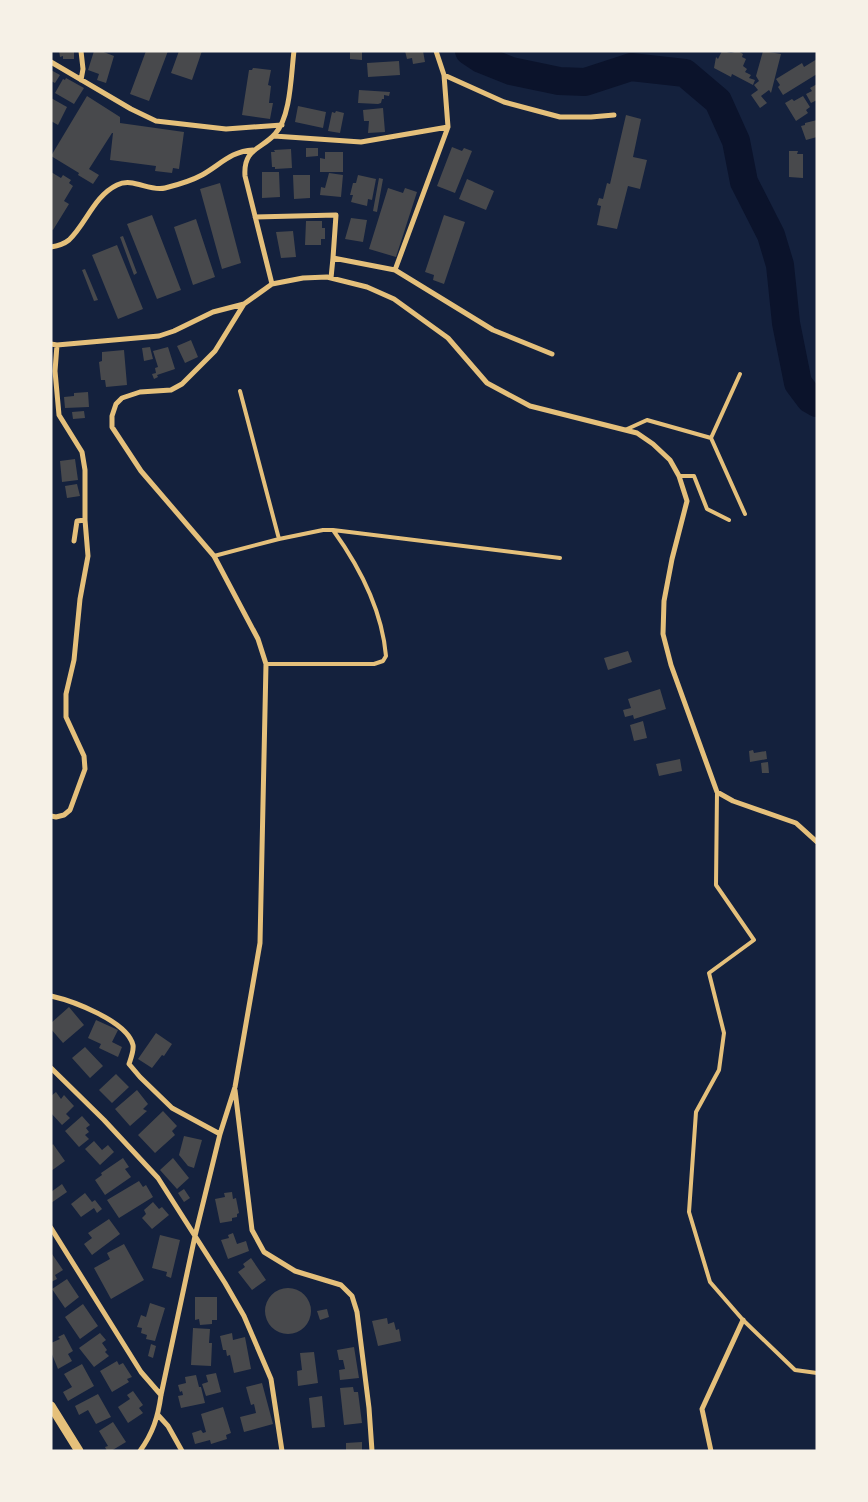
<svg xmlns="http://www.w3.org/2000/svg" width="868" height="1502" viewBox="0 0 868 1502" font-family="Cabin,sans-serif">
<style>
.lines{fill:none;stroke-linecap:round;stroke-linejoin:round}
.river{stroke:#0b132b;stroke-width:28}
.building{fill:#48494c}
.service{stroke:#e5c07b;stroke-width:4}
.minor{stroke:#e5c07b;stroke-width:5}
.tertiary{stroke:#e5c07b;stroke-width:9}
</style>
<rect width="100%" height="100%" fill="#14213d"/>
<g class="lines">
<path class="river" d="M469,51L481,59L511,71L559,81L585,82L631,67L685,73L718,101L736,141L744,182L771,235L780,265L786,323L798,383L810,399L817,403"/>
</g>
<path class="building" d="M59,51H74V59H63V56L60,57Z
M94,51H101L114,56L106,83L97,80L99,74L88,70Z
M146,51H168L149,101L130,94Z
M179,51H202L192,80L171,73Z
M350,51H362V60L350,59Z
M405,51H423L425,62L413,64L412,58L407,59Z
M722,51L731,53L738,51L743,54L742,57L746,59L743,66L747,69L745,72L751,75L749,78L755,80L753,85L732,74L731,77L714,68L716,57L718,59Z
M763,51L781,54L771,93L769,90L761,96L767,103L760,108L751,95L758,90L754,85L759,81L756,76Z
M817,59V74L783,95L778,87L780,85L776,79L802,63L804,67Z
M399,61L400,75L368,77L367,63Z
M253,68L271,70L268,85L271,86L269,103H273L270,119L242,115L249,70H252Z
M51,70L60,75L55,83L51,81Z
M66,78L84,88L74,104L55,93L63,79L65,80Z
M817,84V100L811,103L806,94L812,91L810,88Z
M359,90L390,92L389,96L384,95V99H382L381,103L378,104L358,103Z
M87,96L120,117V123L184,132L179,169L173,168L172,173L155,171L156,166L110,160L113,133H112L89,169L99,175L93,184L78,175L79,173L51,156Z
M803,96L810,107L806,110L808,113L796,121L785,103L792,99L794,101Z
M51,98L67,107L58,125L51,121Z
M298,106L326,112L323,128L295,122Z
M383,108L385,132L368,133L369,121H364L363,110Z
M336,111L344,113L340,133L328,131L332,112L335,113Z
M626,115L641,119L633,157L647,160L640,189L628,186L617,229L597,225L601,206L597,205L599,198L603,199L607,183L610,184Z
M817,120V137L806,140L801,126L805,125V123Z
M452,147L462,151L464,148L472,151L455,193L437,186Z
M306,148H318V156L306,157Z
M291,149L292,168L275,169V167H272L271,152H275L274,150Z
M789,151H798L797,154H803V178L789,177Z
M325,152H343V172H320V158L325,159Z
M51,172L61,178L63,175L71,180L69,183L73,186L64,201L69,204L53,230L51,229Z
M262,172H279L280,197L262,198Z
M329,173L343,175L341,197L320,195L321,187L325,188Z
M293,175H310V198L294,199Z
M358,175L376,179L372,200L368,199L367,206L351,202L353,195H350L353,183H356Z
M379,178L383,179L377,212L373,211Z
M467,179L494,191L486,210L459,199Z
M220,183L241,263L222,269L200,189Z
M388,188L403,193L405,188L417,192L396,257L369,249Z
M152,215L181,290L157,299L127,224Z
M444,215L465,222L444,284L433,280L434,275L425,272Z
M351,218L367,220L363,242L345,239Z
M196,219L215,277L193,285L174,227Z
M306,221H322V228H325V239H321V245H305Z
M293,231L296,257L281,258L276,232Z
M123,236L137,273L134,275L120,237Z
M117,245L143,309L118,319L92,255Z
M85,269L98,300L94,301L82,270Z
M191,340L198,357L185,363L177,346Z
M150,347L153,359L144,361L142,348Z
M168,347L175,369L157,375L158,377L154,379L152,374L156,373L155,368L158,367L153,351Z
M124,350L127,385L106,387L105,380H101L99,362L102,361V352Z
M88,392L89,407L65,408L64,397L74,396V393Z
M84,411L85,418L73,419L72,412Z
M75,459L78,480L62,482L60,461Z
M77,484L80,496L67,498L65,486Z
M628,651L632,662L608,670L604,658Z
M660,689L666,709L634,719L633,715L625,717L623,710L631,708L628,699Z
M643,721L647,738L634,741L630,725Z
M753,750L754,753L766,751L767,759L750,762L749,751Z
M680,759L682,771L659,776L656,764Z
M768,762L769,773H762L761,763Z
M69,1007L84,1025L63,1043L51,1029V1023Z
M96,1020L118,1030L112,1042L122,1047L118,1057L99,1048L101,1044L88,1038Z
M156,1033L172,1044L164,1056L162,1055L152,1068L138,1059Z
M85,1047L103,1066L90,1078L72,1058Z
M116,1074L129,1087L112,1103L99,1090Z
M137,1090L148,1104L143,1109L147,1111L130,1126L115,1109Z
M56,1092L61,1099L64,1095L74,1106L66,1114L70,1118L62,1125L51,1113V1096Z
M163,1111L177,1126L172,1131L175,1135L155,1153L138,1135Z
M82,1116L90,1125L86,1128L89,1132L85,1135L89,1139L79,1147L65,1131Z
M184,1136L202,1140L194,1168L188,1166L179,1155Z
M94,1141L102,1150L108,1145L114,1152L100,1165L85,1149Z
M53,1144L65,1161L51,1171V1146Z
M123,1158L129,1167L125,1169L131,1177L105,1195L95,1180L102,1175L101,1173Z
M173,1158L189,1178L177,1189L160,1170Z
M139,1181L143,1187L146,1185L153,1197L119,1218L107,1200Z
M62,1184L67,1192L51,1203V1192Z
M184,1189L190,1198L184,1202L178,1193Z
M232,1192L233,1199L236,1198L239,1213L237,1214V1217L232,1218V1221L220,1223L215,1199L225,1197L224,1193Z
M85,1193L92,1202L95,1200L102,1209L97,1213L94,1208L81,1217L71,1204Z
M153,1202L159,1209L162,1207L169,1215L152,1229L142,1218L146,1214L144,1210Z
M109,1219L120,1234L92,1255L84,1244L92,1238L88,1233Z
M233,1233L237,1244L246,1241L249,1251L228,1259L221,1240L229,1238L228,1235Z
M160,1235L180,1240L171,1278L166,1276L167,1272L152,1268Z
M124,1244L144,1280L111,1299L94,1268L110,1259L107,1253Z
M52,1254L63,1270L55,1275L57,1279L51,1282Z
M251,1258L266,1280L252,1290L238,1272L245,1267L243,1264Z
M67,1279L79,1297L65,1308L52,1289Z
M265 1311a23 23 0 1 1 46 0a23 23 0 1 1-46 0Z
M195,1297H217V1320H212V1324L200,1325L199,1319L195,1320Z
M150,1303L165,1308L155,1341L146,1339L147,1335L141,1333L142,1328L137,1327L141,1315L146,1317Z
M83,1304L98,1326L80,1339L65,1317Z
M327,1309L329,1317L320,1320L317,1311Z
M387,1318L388,1324L394,1322L396,1330L399,1329L401,1341L378,1346L372,1321Z
M193,1328L210,1329L209,1343H212L211,1366L191,1365Z
M100,1333L106,1340L102,1343L107,1350L105,1352L109,1356L94,1367L79,1348Z
M232,1333L233,1340L245,1337L251,1369L234,1373L230,1355L227,1356L226,1350H223L220,1336Z
M64,1334L73,1351L68,1354L72,1361L58,1369L51,1352V1343L60,1339L58,1337Z
M151,1344L156,1346L153,1358L148,1356Z
M354,1347L359,1378L340,1380L339,1370L345,1369L343,1360H339L337,1350Z
M314,1352L318,1383L298,1386L297,1371L302,1370L300,1353Z
M117,1361L119,1365L123,1363L132,1377L127,1379L129,1382L112,1392L100,1371Z
M82,1364L94,1386L68,1401L63,1392L72,1387L64,1374Z
M216,1373L221,1392L206,1396L202,1384L208,1382L206,1375Z
M196,1375L199,1387H201L205,1403L181,1408L178,1396L183,1395L182,1391L180,1392L178,1385L186,1383L185,1377Z
M262,1383L273,1424L244,1432L240,1417L256,1413L254,1404L251,1405L246,1387Z
M353,1387L354,1392H358L362,1423L344,1425L340,1388Z
M133,1391L143,1405L139,1408L143,1413L128,1423L118,1407L130,1399L127,1395Z
M98,1394L111,1417L96,1424L88,1410L79,1415L75,1406Z
M322,1396L325,1427L312,1428L309,1398Z
M223,1407L231,1433L226,1435L227,1439L211,1444L210,1440L195,1444L192,1433L201,1430L203,1433L206,1432L201,1414Z
M113,1422L126,1442L111,1451H107L105,1447L108,1446L99,1431Z
M362,1442V1451H346V1443Z"/>
<g class="lines">
<path class="service" d="M625,430L647,420L711,438L745,514
M711,438L740,374
M679,476H694L707,509L729,520
M333,530L560,558
M214,556L279,539L240,391
M266,664H374L383,661L386,656C382,610 359,566 333,530H323L279,539
M717,792L716,885L754,940L709,973L724,1033L719,1070L696,1112L689,1212L710,1282L743,1320L795,1370L817,1373"/>
<path class="minor" d="M81,51L83,69L81,80
M51,62L131,109L156,121L226,129L282,125
M444,75L504,102L560,117H591L614,115
M274,136L361,142L448,127
M255,217L336,215L333,258L395,270L448,127L444,75L436,51
M51,247C57,246 64,244 69,240C86,224 94,196 117,185C133,177 149,192 165,188C177,185 191,181 202,175C220,165 231,151 253,150
M395,270L493,330L552,354
M331,278L333,258
M272,284L245,176C243,148 261,150 275,134C291,117 291,74 294,51
M51,344L57,345L159,336L174,331L213,312L244,304
M74,541L77,521L85,520
M51,816L56,817L64,815L70,810L85,769L84,756L66,717V694L74,660L80,599L88,556L85,520V470L82,452L59,415L55,371L57,345
M51,996C73,1001 127,1021 133,1045C134,1050 131,1058 129,1064L140,1077L172,1108L220,1134
M51,1068L104,1120L158,1178L225,1283L244,1316L271,1379L282,1451
M235,1090L252,1230L264,1252L295,1271L341,1285L352,1296L357,1312L369,1408L372,1451
M51,1228L141,1372L161,1395
M158,1415L168,1426L182,1451
M140,1451C153,1433 158,1417 161,1395L195,1236L220,1134L235,1087L260,943L266,664L258,639L214,556L141,471L112,427V416L116,404L122,398L140,392L171,390L182,384L215,351L244,304L272,284L303,278L327,277L367,287L394,299L448,338L487,383L530,406L637,433L653,444L670,460L679,476L687,501L672,559L664,601L663,634L671,665L717,792L733,801L796,823L817,842
M711,1451L702,1409L743,1320"/>
<path class="tertiary" d="M51,1406L79,1451"/>
</g>
<rect width="868" height="1502" fill="none" stroke="#f6f1e7" stroke-width="105"/>
</svg>
